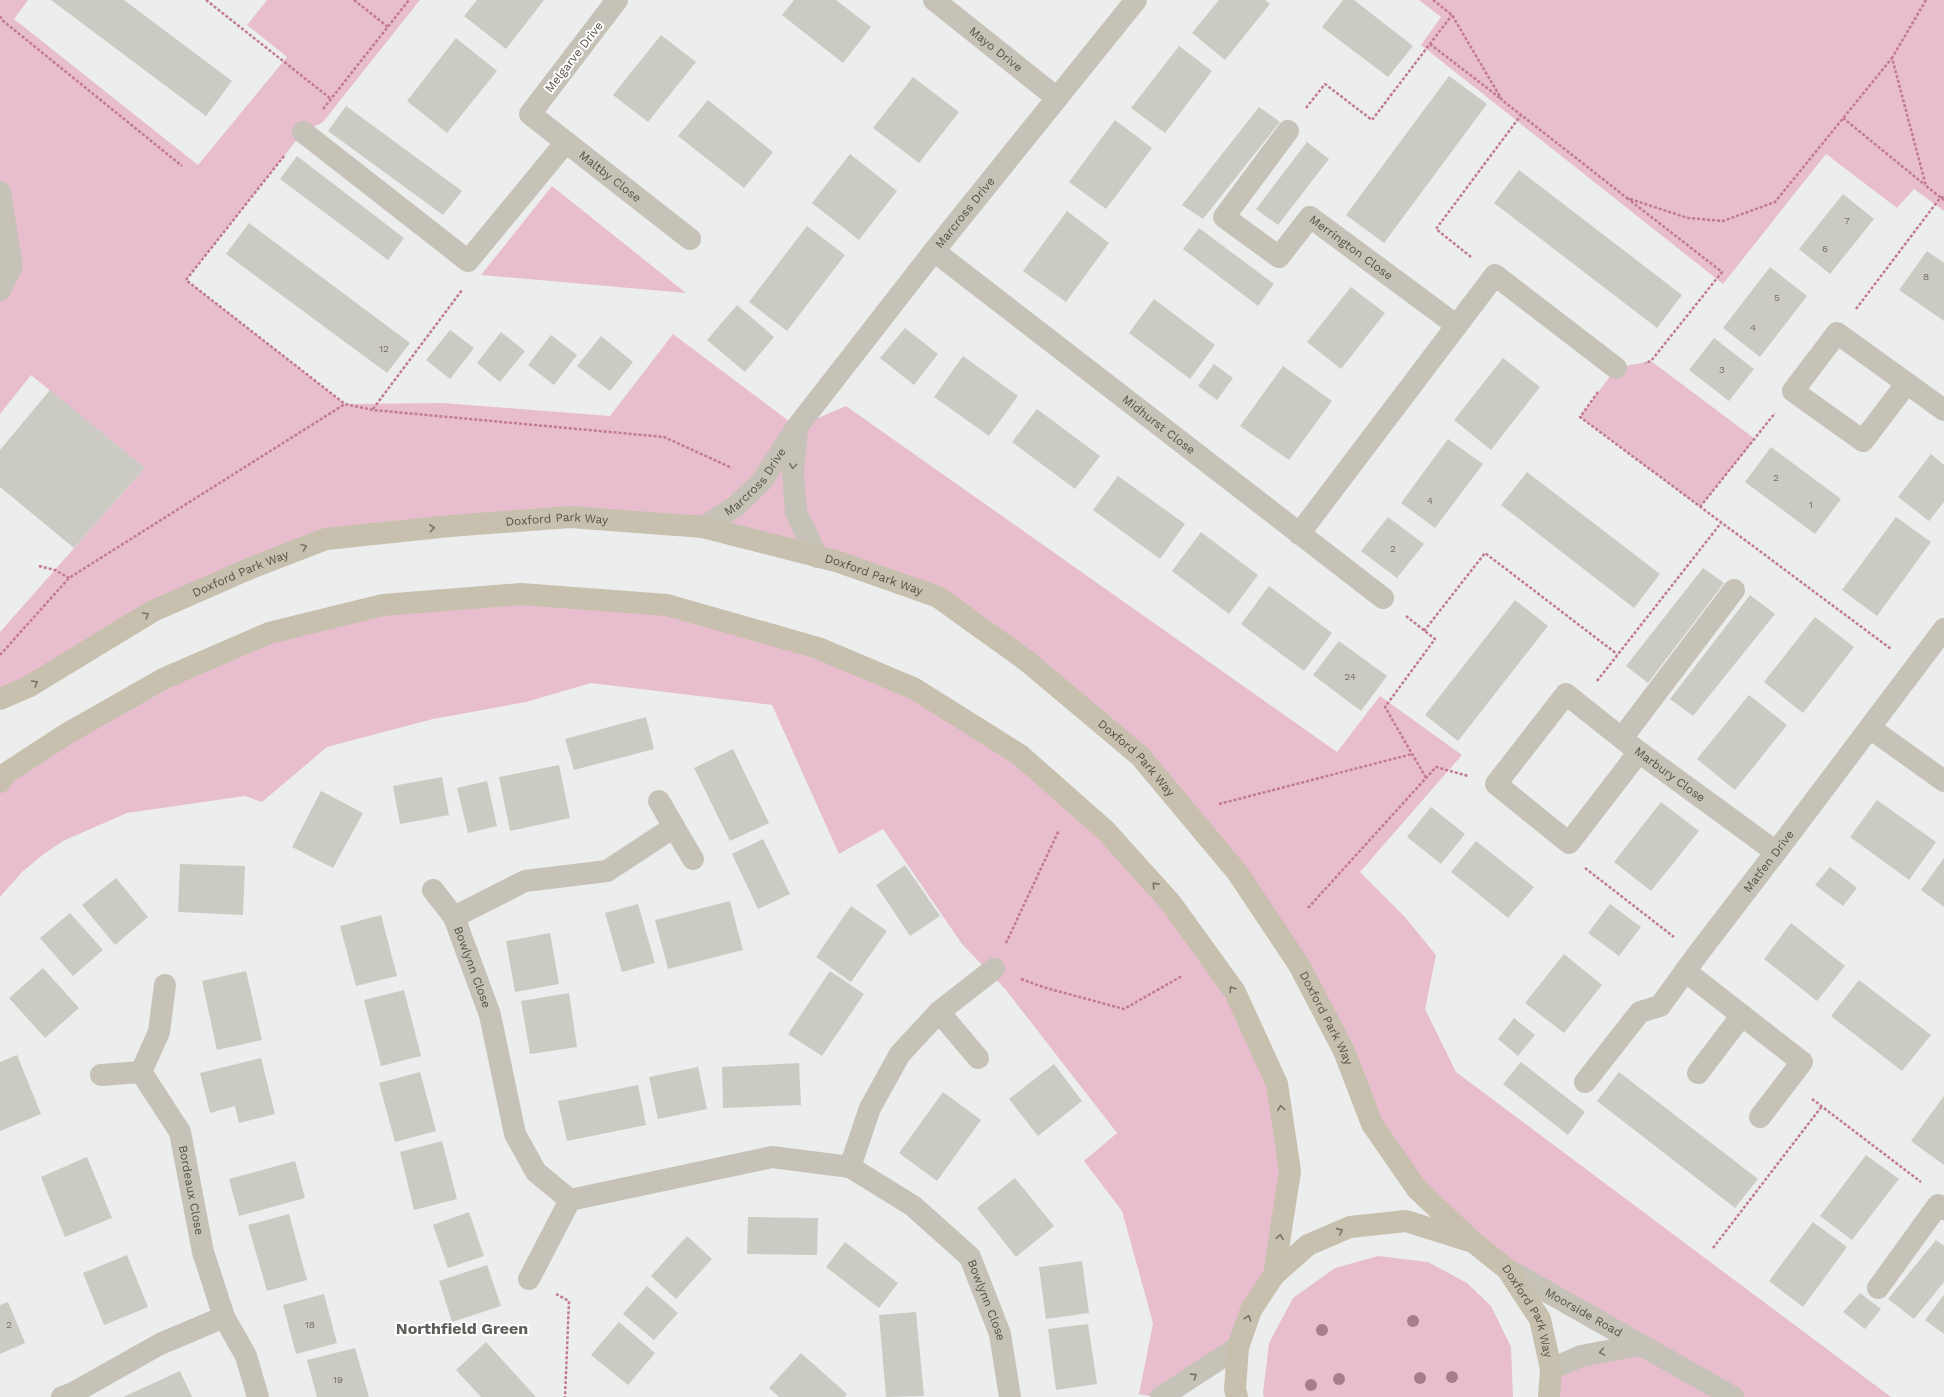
<svg xmlns="http://www.w3.org/2000/svg" width="1944" height="1397" viewBox="0 0 1944 1397" font-family="'Work Sans',sans-serif">
<style>
.green{fill:#e8becf}
.building{fill:#cbcac3}
.lines{fill:none;stroke-linecap:round;stroke-linejoin:round}
.path{stroke:#c27a8f;stroke-width:2.5;stroke-dasharray:3 2;stroke-linecap:butt}
.minor{stroke:#c7c2b8;stroke-width:22}
.major{stroke:#c8c0ae;stroke-width:22}
.tree{fill:#a77d89}
.oneway{stroke:#797468}
.oneway2{stroke:#797365}
.labels{text-anchor:middle;stroke-width:4;stroke-linejoin:round;paint-order:stroke}
.number-label{font-size:10px;fill:#747065}
.street-label{font-size:12px;fill:#575246;stroke:#fff}
.district-label{font-size:16px;font-weight:bold;fill:#605e59;stroke:#fff}
</style>
<rect width="100%" height="100%" fill="#eceeee"/>
<path class="green" d="M0,0H28L14,19L198,165L287,57L247,25L267,0H420L323,122L303,132L186,280L345,404L443,403L610,416L673,334L797,427L846,406L1337,752L1380,696L1462,755L1360,872L1404,916L1436,955L1425,1009L1456,1072L1891,1397H1549L1551,1369L1639,1345L1507,1269L1417,1189L1299,965L1140,756L938,597L703,527L570,517L326,539L153,611L0,699V632L145,468L31,375L0,414Z
M1419,0H1944V211L1914,189L1897,208L1826,154L1723,284L1421,45L1441,17Z
M552,186L686,293L481,275Z
M1651,361L1755,439L1700,507L1580,417L1616,368Z
M521,594L667,605L818,648L1020,755L1170,902L1277,1084L1282,1224L1238,1347L1154,1397L1139,1394L1153,1323L1122,1211L1084,1161L1117,1133L1006,990L962,944L883,829L839,854L772,705L591,683L526,702L433,719L327,747L262,802L245,796L127,813L63,841L44,854L22,872L0,897V782L269,633Z
M1378,1256L1428,1262L1467,1283L1491,1306L1511,1347L1513,1397H1264L1263,1393L1269,1343L1293,1298L1335,1268Z"/>
<path class="building" d="M51,0H124L232,81L206,116Z
M477,0H544L506,49L464,16Z
M794,0H836L871,27L843,63L782,15Z
M1219,0H1265L1270,4L1225,60L1192,33Z
M1343,0H1354L1413,46L1388,77L1322,27Z
M661,35L696,62L648,122L613,95Z
M456,38L497,71L447,133L407,101Z
M1179,46L1212,71L1165,133L1131,108Z
M1449,76L1487,104L1384,243L1346,215Z
M913,77L959,112L919,163L873,128Z
M708,100L773,152L744,188L678,136Z
M346,106L462,191L443,215L328,131Z
M1259,107L1280,122L1203,219L1182,205Z
M1115,120L1152,148L1106,209L1069,182Z
M1307,142L1329,159L1278,225L1256,209Z
M850,154L897,191L859,240L812,203Z
M297,156L404,238L388,260L280,179Z
M1519,170L1682,295L1657,328L1494,203Z
M1843,194L1874,219L1830,274L1799,249Z
M1067,211L1109,243L1066,302L1023,271Z
M249,223L410,343L387,373L226,254Z
M807,226L845,255L787,331L749,302Z
M1199,228L1274,284L1258,306L1183,249Z
M1927,251L1944,263V321L1899,290Z
M1770,267L1807,296L1760,357L1723,328Z
M1351,287L1385,313L1341,369L1307,342Z
M1154,299L1215,345L1190,379L1129,333Z
M737,305L774,337L745,372L707,340Z
M905,328L938,354L914,385L880,358Z
M450,330L474,348L450,379L426,360Z
M501,332L525,351L500,382L477,363Z
M551,335L577,355L554,385L528,365Z
M601,336L633,362L610,391L577,366Z
M1714,338L1754,369L1729,401L1689,370Z
M963,356L1018,396L989,436L934,397Z
M1503,358L1540,387L1491,450L1454,420Z
M1214,364L1233,378L1217,400L1198,386Z
M1283,366L1332,401L1289,460L1240,426Z
M50,390L145,468L74,548L0,487V450Z
M1037,409L1100,456L1075,489L1012,442Z
M1448,439L1483,464L1435,528L1401,503Z
M1771,447L1841,499L1815,534L1745,482Z
M1931,454L1944,465V502L1929,521L1898,497Z
M1527,472L1660,574L1634,608L1501,505Z
M1118,476L1185,524L1160,559L1093,510Z
M1388,517L1424,544L1397,578L1361,551Z
M1896,517L1931,542L1877,616L1842,590Z
M1201,532L1258,575L1229,614L1172,571Z
M1703,568L1724,583L1648,683L1626,666Z
M1269,586L1332,633L1304,671L1241,624Z
M1750,595L1775,614L1693,716L1670,699Z
M1515,600L1548,626L1458,741L1425,715Z
M1815,617L1854,647L1803,713L1764,682Z
M1339,641L1387,676L1361,711L1313,675Z
M1749,695L1787,725L1735,790L1697,759Z
M646,717L654,749L574,770L565,739Z
M733,749L769,823L730,841L694,768Z
M559,765L570,818L510,831L499,777Z
M442,777L449,815L400,824L393,786Z
M487,781L497,826L468,833L457,788Z
M321,791L363,813L333,868L292,847Z
M1877,800L1936,842L1909,880L1850,837Z
M1661,802L1699,831L1651,891L1614,862Z
M1431,807L1465,834L1441,864L1407,837Z
M763,839L790,894L758,909L732,854Z
M1476,841L1534,887L1508,918L1451,872Z
M1944,858V907L1921,890Z
M180,864L245,866L243,915L178,912Z
M905,865L940,916L910,936L876,885Z
M1830,867L1857,888L1843,906L1815,885Z
M116,878L148,917L115,945L82,905Z
M730,901L743,950L668,969L655,920Z
M638,904L655,963L622,972L605,913Z
M1610,904L1641,927L1619,956L1588,933Z
M851,906L887,931L851,982L816,957Z
M70,913L103,950L73,976L40,938Z
M381,915L397,976L356,986L340,926Z
M1791,923L1845,966L1817,1001L1764,959Z
M550,933L559,984L515,992L506,941Z
M1564,954L1602,985L1564,1033L1525,1003Z
M43,968L79,1008L45,1038L9,998Z
M246,971L262,1040L217,1050L202,981Z
M830,971L864,994L822,1056L788,1034Z
M1859,980L1931,1035L1902,1071L1831,1016Z
M404,990L421,1056L381,1066L364,1000Z
M569,993L577,1047L530,1054L521,1001Z
M1514,1018L1535,1035L1518,1056L1498,1039Z
M17,1055L41,1114L0,1131V1062Z
M261,1058L275,1114L239,1123L235,1106L210,1113L200,1073Z
M1521,1062L1585,1112L1568,1135L1503,1084Z
M799,1063L801,1105L723,1108L722,1067Z
M1054,1064L1082,1101L1038,1136L1009,1099Z
M698,1067L707,1109L658,1119L649,1077Z
M420,1072L436,1131L395,1142L379,1083Z
M1619,1072L1758,1179L1735,1208L1597,1101Z
M638,1085L646,1125L567,1141L558,1101Z
M943,1092L981,1120L937,1181L899,1153Z
M1944,1096V1165L1911,1141Z
M442,1141L457,1199L414,1210L400,1152Z
M1866,1155L1899,1179L1852,1240L1820,1216Z
M87,1157L112,1218L65,1237L41,1177Z
M295,1161L305,1198L239,1216L229,1179Z
M1015,1178L1054,1226L1016,1257L977,1208Z
M469,1212L484,1256L448,1268L433,1225Z
M289,1214L307,1280L267,1291L248,1225Z
M748,1217L818,1218L817,1255L747,1254Z
M1813,1222L1847,1247L1803,1307L1769,1281Z
M687,1236L712,1259L676,1299L651,1276Z
M1936,1240L1944,1246V1282L1914,1319L1888,1299Z
M845,1242L898,1283L879,1308L826,1267Z
M127,1255L148,1307L104,1325L83,1273Z
M1082,1261L1089,1313L1046,1319L1039,1267Z
M487,1265L501,1306L452,1322L439,1281Z
M647,1286L678,1313L654,1340L623,1314Z
M1860,1293L1881,1309L1865,1329L1843,1312Z
M324,1294L337,1343L296,1354L283,1305Z
M1944,1295V1334L1925,1320Z
M8,1302L25,1343L0,1354V1305Z
M916,1312L924,1396L886,1397L879,1315Z
M619,1322L655,1353L628,1385L591,1355Z
M1088,1324L1097,1384L1056,1390L1048,1329Z
M486,1342L515,1374L536,1397H481L456,1370Z
M355,1348L369,1397H317L307,1360Z
M801,1353L847,1394L845,1397H779L769,1388Z
M180,1371L192,1397H123Z"/>
<g class="lines">
<path class="path" d="M206,0L331,99
M354,0L388,27
M1433,0L1452,15L1502,100L1627,198L1688,218L1723,221L1775,202L1892,58
M1926,0L1892,58L1926,186L1944,200
M0,16L2,20L182,166
M1430,44L1500,98
M1306,108L1325,84L1372,120L1452,15
M323,109L409,0
M1843,118L1925,185
M284,156L186,280L345,404L373,410L664,437L732,468
M1627,198L1722,272L1651,361L1645,363
M1471,257L1436,229L1521,115
M1856,309L1940,198L1944,197
M1598,392L1580,417L1891,649
M373,409L462,290
M1700,507L1775,413
M39,566L55,570L69,578
M1406,616L1435,639L1385,707L1426,778
M1424,631L1485,553L1617,654
M0,655L69,578L345,404
M1597,681L1721,523
M1219,804L1412,754
M1585,868L1674,937
M1308,908L1436,767L1468,776
M1006,943L1059,830
M1021,979L1046,988L1124,1009L1182,976
M1812,1099L1921,1182
M1713,1248L1822,1106
M556,1294L569,1301L565,1397"/>
<g class="minor">
<path id="s1" d="M617,0L530,114L690,239"/>
<path id="s2" d="M934,0L1057,98"/>
<path id="s3" d="M1288,131L1224,217L1279,257L1310,217L1456,325"/>
<path d="M303,132L468,261L566,142"/>
<path d="M0,192L12,266L0,290"/>
<path id="s4" d="M934,251L1383,598"/>
<path d="M1907,383L1863,441L1793,391L1837,333L1944,410"/>
<path d="M797,431L793,473L796,512L817,557"/>
<path id="s5" d="M703,527L735,507L762,481L797,427L934,251L1136,0"/>
<path d="M1299,534L1495,275L1616,368"/>
<path d="M1870,728L1944,781"/>
<path d="M1622,738L1734,590"/>
<path id="s6" d="M1639,752L1569,843L1496,784L1566,694L1639,752L1776,852"/>
<path d="M659,801L674,827"/>
<path id="s7" d="M693,859L674,827L607,871L525,881L454,917L490,1015L515,1134L536,1172L570,1200L772,1157L850,1167L913,1206L970,1257L1000,1334L1010,1397"/>
<path d="M433,890L454,917"/>
<path d="M1685,971L1802,1062L1760,1117"/>
<path id="s8" d="M165,985L159,1032L141,1072L180,1132L203,1252L224,1317L246,1356L258,1397"/>
<path d="M939,1012L978,1058"/>
<path d="M1698,1073L1742,1015"/>
<path d="M101,1075L141,1072"/>
<path id="s9" d="M1585,1082L1640,1012L1660,1006L1697,955L1776,852L1944,629"/>
<path d="M850,1167L870,1108L900,1054L939,1012L994,969"/>
<path id="s10" d="M1507,1269L1733,1397"/>
<path d="M529,1279L570,1200"/>
<path d="M1878,1288L1938,1205L1944,1209"/>
<path d="M1551,1369L1581,1356L1640,1345"/>
<path d="M62,1397L73,1393L160,1344L224,1317"/>
<path d="M1161,1397L1238,1347"/>
</g>
<g class="major">
<path id="s11" d="M0,699L28,687L153,611L251,568L326,539L450,526L570,517L703,527L836,561L938,597L1027,661L1140,756L1237,872L1299,965L1344,1051L1372,1124L1417,1189L1473,1242"/>
<path d="M0,782L5,774L68,733L165,678L269,633L383,605L521,594L667,605L818,648L915,689L1020,755L1106,831L1170,902L1235,992L1277,1084L1290,1171L1274,1275"/>
<path id="s12" d="M1237,1397L1235,1389L1238,1347L1251,1310L1274,1275L1308,1245L1350,1227L1406,1221L1473,1242L1507,1269L1540,1319L1551,1369L1549,1397"/>
</g>
</g>
<g class="tree">
<circle cx="1413" cy="1321" r="6"/>
<circle cx="1322" cy="1330" r="6"/>
<circle cx="1452" cy="1377" r="6"/>
<circle cx="1420" cy="1378" r="6"/>
<circle cx="1339" cy="1379" r="6"/>
<circle cx="1311" cy="1385" r="6"/>
</g>
<defs><path id="oneway-chevron" d="M-2-3.5L2.5 0L-2 3.5" fill="none" stroke-width="1.6" stroke-linecap="round" stroke-linejoin="round"/></defs>
<g class="oneway">
<use href="#oneway-chevron" transform="translate(793 466) rotate(95)"/>
<use href="#oneway-chevron" transform="translate(1602 1352) rotate(170)"/>
<use href="#oneway-chevron" transform="translate(1194 1376) rotate(-33)"/>
</g>
<g class="oneway2">
<use href="#oneway-chevron" transform="translate(432 528) rotate(-6)"/>
<use href="#oneway-chevron" transform="translate(304 547) rotate(-21)"/>
<use href="#oneway-chevron" transform="translate(146 615) rotate(-31)"/>
<use href="#oneway-chevron" transform="translate(35 683) rotate(-31)"/>
<use href="#oneway-chevron" transform="translate(1155 885) rotate(-132)"/>
<use href="#oneway-chevron" transform="translate(1232 989) rotate(-123)"/>
<use href="#oneway-chevron" transform="translate(1281 1108) rotate(-98)"/>
<use href="#oneway-chevron" transform="translate(1340 1231) rotate(-24)"/>
<use href="#oneway-chevron" transform="translate(1280 1237) rotate(-81)"/>
<use href="#oneway-chevron" transform="translate(1248 1318) rotate(-71)"/>
</g>
<g class="labels">
<g class="number-label">
<text x="1847" y="224">7</text>
<text x="1825" y="252">6</text>
<text x="1926" y="280">8</text>
<text x="1777" y="301">5</text>
<text x="1753" y="331">4</text>
<text x="384" y="352">12</text>
<text x="1722" y="373">3</text>
<text x="1776" y="481">2</text>
<text x="1430" y="504">4</text>
<text x="1811" y="508">1</text>
<text x="1393" y="552">2</text>
<text x="1350" y="680">24</text>
<text x="9" y="1328">2</text>
<text x="310" y="1328">18</text>
<text x="338" y="1383">19</text>
</g>
<g class="street-label">
<text dy="4" stroke="none"><textPath href="#s2" startOffset="79">Mayo Drive</textPath></text>
<text transform="translate(574 57) rotate(-52)" y="4">Melgarve Drive</text>
<text dy="4" stroke="none"><textPath href="#s1" startOffset="245">Maltby Close</textPath></text>
<text dy="4" stroke="none"><textPath href="#s5" startOffset="412">Marcross Drive</textPath></text>
<text dy="4" stroke="none"><textPath href="#s3" startOffset="277">Merrington Close</textPath></text>
<text dy="4" stroke="none"><textPath href="#s4" startOffset="284">Midhurst Close</textPath></text>
<text dy="4" stroke="none"><textPath href="#s5" startOffset="70">Marcross Drive</textPath></text>
<text dy="4" stroke="none"><textPath href="#s11" startOffset="596">Doxford Park Way</textPath></text>
<text dy="4" stroke="none"><textPath href="#s11" startOffset="272">Doxford Park Way</textPath></text>
<text dy="4" stroke="none"><textPath href="#s11" startOffset="920">Doxford Park Way</textPath></text>
<text dy="4" stroke="none"><textPath href="#s11" startOffset="1244">Doxford Park Way</textPath></text>
<text dy="4" stroke="none"><textPath href="#s6" startOffset="454">Marbury Close</textPath></text>
<text dy="4" stroke="none"><textPath href="#s9" startOffset="291">Matfen Drive</textPath></text>
<text dy="4" stroke="none"><textPath href="#s7" startOffset="333">Bowlynn Close</textPath></text>
<text dy="4" stroke="none"><textPath href="#s11" startOffset="1568">Doxford Park Way</textPath></text>
<text dy="4" stroke="none"><textPath href="#s8" startOffset="222">Bordeaux Close</textPath></text>
<text dy="4" stroke="none"><textPath href="#s7" startOffset="1075">Bowlynn Close</textPath></text>
<text dy="4" stroke="none"><textPath href="#s10" startOffset="88">Moorside Road</textPath></text>
<text dy="4" stroke="none"><textPath href="#s12" startOffset="440">Doxford Park Way</textPath></text>
</g>
<g class="district-label">
<text x="462" y="1334">Northfield Green</text>
</g>
</g>
</svg>
